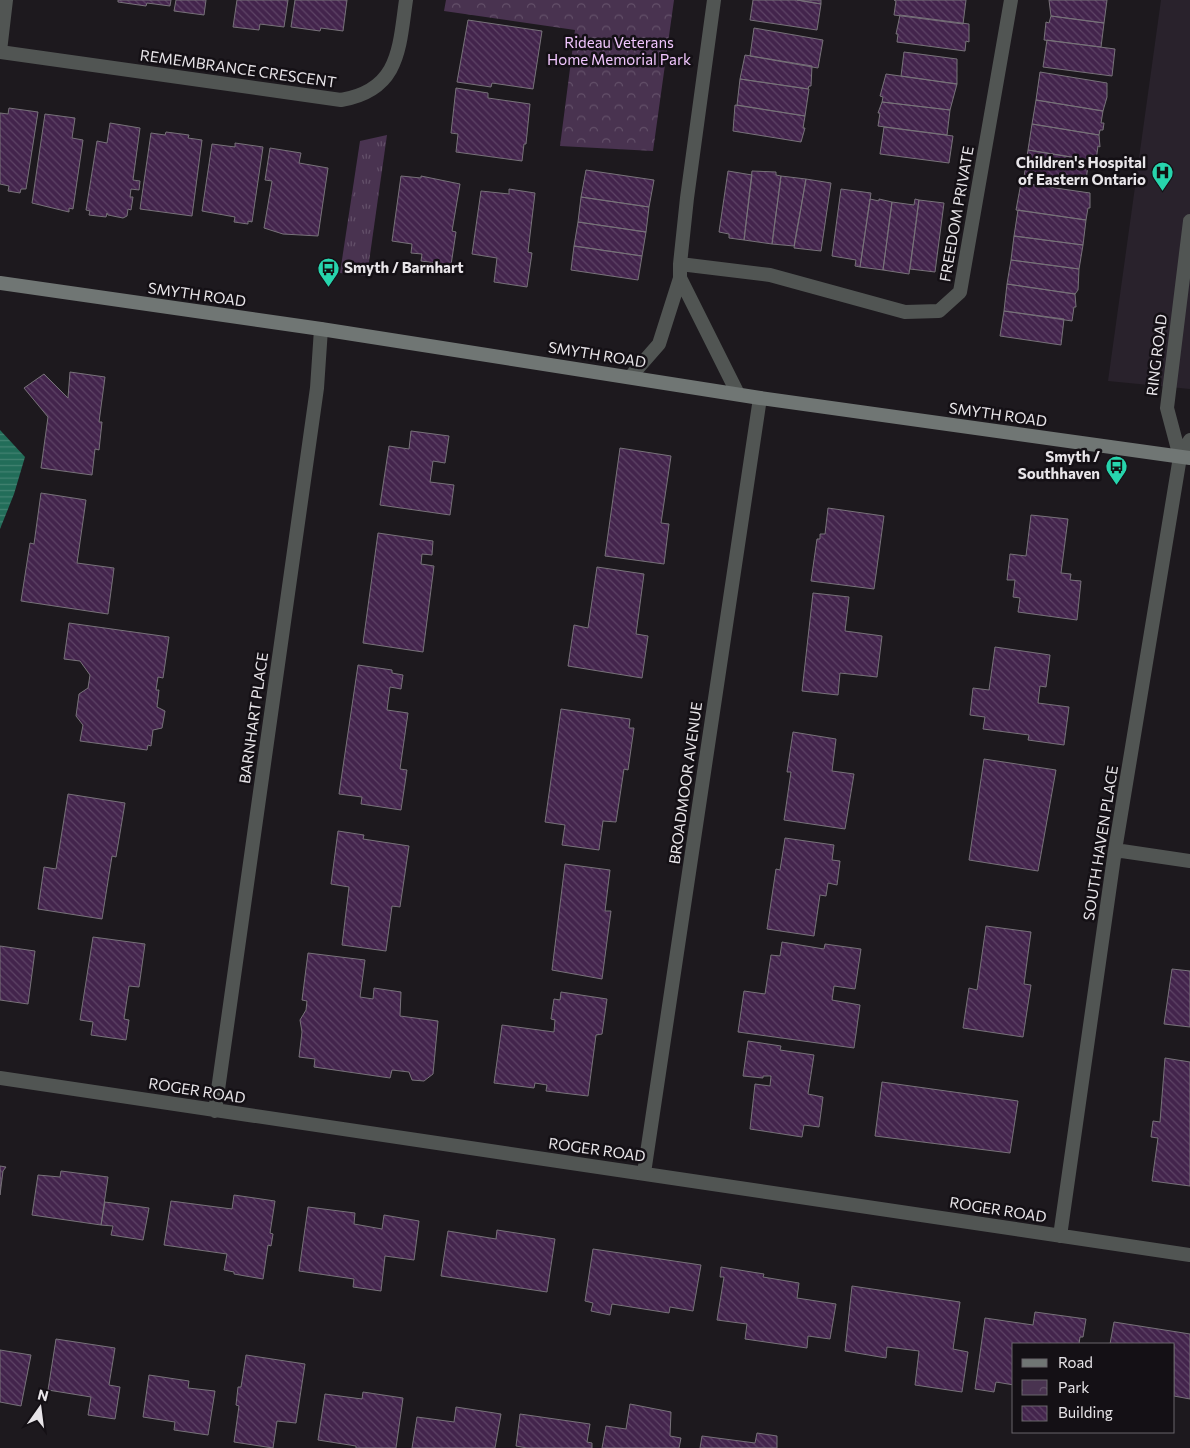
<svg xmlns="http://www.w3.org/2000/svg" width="1190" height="1448" viewBox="0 0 1190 1448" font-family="Commissioner,sans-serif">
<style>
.built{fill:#29222c}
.grass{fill:url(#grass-tufts)}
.park{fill:url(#park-crowns)}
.water{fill:url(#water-rules)}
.building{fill:url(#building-back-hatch);stroke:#777279}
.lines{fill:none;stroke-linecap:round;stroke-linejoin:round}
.minor{stroke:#515553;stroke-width:14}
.tertiary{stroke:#515553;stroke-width:14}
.secondary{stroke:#707674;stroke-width:14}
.labels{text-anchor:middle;stroke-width:5;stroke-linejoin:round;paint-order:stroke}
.park-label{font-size:15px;fill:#f1c6fe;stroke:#141015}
.street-label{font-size:15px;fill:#e8e5e9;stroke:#141015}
.poi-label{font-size:15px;font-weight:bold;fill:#e8e5e9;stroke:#141015;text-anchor:end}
</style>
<defs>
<pattern id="grass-tufts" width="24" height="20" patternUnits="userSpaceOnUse" patternTransform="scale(1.25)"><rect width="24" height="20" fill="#493350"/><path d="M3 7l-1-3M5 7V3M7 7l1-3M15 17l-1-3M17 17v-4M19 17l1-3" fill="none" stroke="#635069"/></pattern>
<pattern id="park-crowns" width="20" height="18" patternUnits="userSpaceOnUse" patternTransform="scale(1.25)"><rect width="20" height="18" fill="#493350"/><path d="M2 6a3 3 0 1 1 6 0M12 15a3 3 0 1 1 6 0" fill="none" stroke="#635069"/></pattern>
<pattern id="water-rules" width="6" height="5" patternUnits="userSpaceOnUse" patternTransform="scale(1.25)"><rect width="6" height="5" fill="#226d59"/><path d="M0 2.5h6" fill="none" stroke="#428271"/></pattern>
<pattern id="building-back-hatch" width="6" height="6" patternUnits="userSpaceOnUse" patternTransform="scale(1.25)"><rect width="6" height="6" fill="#43244c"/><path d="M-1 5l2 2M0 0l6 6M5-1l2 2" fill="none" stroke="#5e4466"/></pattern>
</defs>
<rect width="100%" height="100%" fill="#1d191e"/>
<path class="built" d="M1161,0H1190V389L1108,381Z"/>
<path class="grass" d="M387,135L367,276L340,273L360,141Z"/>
<path class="park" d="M446,0H674L653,151L560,146L575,30L444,11Z"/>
<path class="water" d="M0,430L25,457L14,494L0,529Z"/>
<path class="building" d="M118,0H171L170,6L147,3L146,6L118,2Z
M176,0H206L204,15L174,11Z
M237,0H288L284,27L260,24L259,30L233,27Z
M295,0H347L343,31L321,28L320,31L291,27Z
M753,0H797L821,4L817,30L750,20Z
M797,0H821V4Z
M894,0H966L963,24L894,15L896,1Z
M1049,0H1107L1104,23L1051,16Z
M900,15L969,24V42L966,41L965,51L897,42L898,34H896Z
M1051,16L1104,23L1101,47L1044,40L1046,22L1049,23Z
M468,20L542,31L533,89L492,83L491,87L457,82Z
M754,28L823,40L818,68L750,56Z
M1047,40L1115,49L1112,76L1043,67Z
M904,52L957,59V84L901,76Z
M745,55L812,66L811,86H809L808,89L740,79Z
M1040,72L1107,83V97L1103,111L1036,100Z
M886,74L957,84L950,110L882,102L883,97L880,96Z
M740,79L809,89L805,116L737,105Z
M456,88L488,93V98L530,104L526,144H524L522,161L456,152L458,134L451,133Z
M1036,100L1103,111L1101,123H1104L1103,130H1100L1099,135L1032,124Z
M882,102L950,110L947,135L878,126L880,113H878Z
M735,105L805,116L803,128H805L801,142L733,131Z
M9,108L38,112L26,189H21L20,193L8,191L9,186L0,184V113L8,114Z
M45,114L75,118L72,138L83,140L73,209L69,208V212L32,203Z
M110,123L140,128L133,180L140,181L139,190L131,189L130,197H133L131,210L128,209L127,216L123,218L108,215L107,213L106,217L89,215L90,211L86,210L97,141L107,143Z
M1032,124L1099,135L1100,147L1098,146L1096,161L1028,150Z
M884,127L953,136L949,163L880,154Z
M166,132L189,135L188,138L202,140L192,216L140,209L151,133L165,135Z
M235,143L263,147L252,222L248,221V224L234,222L235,217L202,211L212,144L235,147Z
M270,148L301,153L299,163L328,168L318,236L283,234L264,228L272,181L265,180Z
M1028,150L1089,160L1085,186L1024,177Z
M586,170L654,180L649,207L581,197Z
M728,171L752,175L744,240L729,238V234L719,232Z
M752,171L776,172V175L781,176L772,244L744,240Z
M401,176L421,178V176L460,184L452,231L456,232L451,265L421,261L422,254L411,253L412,244L392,241Z
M781,176L806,179L794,246L772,244Z
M806,179L831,183L821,251L794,248Z
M1021,183L1090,193V208H1088L1086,220L1016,210Z
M509,189L535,193L528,252L532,253L527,287L494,282L497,258L472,254L481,191L509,194Z
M841,189L871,193L860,267L855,266L856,260L832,256Z
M581,197L649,207L646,232L578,222Z
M870,199L879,201V199L892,202L883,270L860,267Z
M915,199L919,200L909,274L883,270L892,202L914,205Z
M919,200L944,203L935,272L910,269Z
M1018,210L1086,220L1083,245L1014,236Z
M578,222L646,232L642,256L574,246Z
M1014,236L1083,245L1079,269L1011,260Z
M574,246L642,256L638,280L571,270Z
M1011,260L1079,269L1078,290L1075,294L1007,284Z
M1007,284L1075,294L1076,307H1074L1072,321L1004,311Z
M1004,311L1064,319L1061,345L1000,336Z
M70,372L105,377L99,422H102L99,450L95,449L92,475L41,468L48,417L24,388L44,374L68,398Z
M411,431L449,436L445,463L433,461L430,482L454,485L450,515L380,505L389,446L409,449Z
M620,448L671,456L661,523L669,524L664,564L605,556Z
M41,493L86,500L77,563L114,568L108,614L21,601L30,543L34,544Z
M828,508L884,516L874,589L811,581L817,539H820V534H825Z
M1031,515L1068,519L1061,573L1071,574L1070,580L1081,581L1077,620L1018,612L1020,598L1013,597L1015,580H1007L1010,554L1026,556Z
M378,533L433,541L432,555L422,554L421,564L434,566L423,652L363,643Z
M597,567L644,574L636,634L648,636L642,678L568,666L574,625L588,628Z
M813,593L849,597L845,631L882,636L877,677L840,673L838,695L802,691Z
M69,623L169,637L163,678L158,677L156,690H159L157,707L165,711L162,728L153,730L151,746L148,745L147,750L80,741L83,725L76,716L79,694L88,688L90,675L80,661L64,659Z
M995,647L1050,655L1046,687L1040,686L1038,703L1069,707L1064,745L1028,740L1029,735L983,729L985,717L970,715L973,688L989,690Z
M358,665L392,670V673L403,675L401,689L390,687L387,710L408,713L400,769L407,770L401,810L361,804L362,797L339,794Z
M561,709L630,719L629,728H634L628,770L624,769L616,822L603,821L599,850L562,845L565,825L545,822Z
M793,732L836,739L832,771L854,774L845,829L784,820L791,772H787Z
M984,759L1056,770L1038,871L969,860Z
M68,794L125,803L116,857L112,856L102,919L38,909L44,867L56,869Z
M338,831L364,835L363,839L409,846L400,907L392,906L386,951L342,945L349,887L331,884Z
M785,838L834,845L832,860L840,861L837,885L828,883L826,896L820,895L814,936L767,929L776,869L780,870Z
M565,864L610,870L605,911H611L602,979L552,970Z
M986,926L1031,932L1024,984L1031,985L1023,1037L963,1028L969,988L977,990Z
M93,937L145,944L139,987L129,986L124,1019L129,1020L126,1040L91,1035L93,1022L80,1020Z
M782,942L824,949L825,944L861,949L855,989L834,986L832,1000L860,1005L854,1048L738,1032L744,991L765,994L771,955L780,956Z
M0,946L35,951L28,1004L0,1000Z
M308,953L365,960L360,997L373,999L374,988L401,992L400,1016L438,1021L433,1074L424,1081L412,1080L409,1072L392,1070L390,1078L314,1067L315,1059L299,1057L302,1032L300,1020L306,1010L307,1001L302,1000Z
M1172,969L1190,971V1027L1164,1024Z
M561,992L607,999L602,1034L596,1035L588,1096L546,1091L547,1085L535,1083L534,1088L494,1083L502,1025L554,1032L555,1020L551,1019L554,999L560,1000Z
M748,1041L781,1046L780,1050L814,1055L808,1094L823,1097L819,1127L804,1125L802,1137L750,1129L755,1084L770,1086L771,1076H763V1078L743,1076Z
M1165,1058L1190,1062V1186L1152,1181L1158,1138L1151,1137L1153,1121L1160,1122Z
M882,1082L1018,1101L1010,1153L875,1136Z
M0,1166L6,1167L3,1171L0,1195Z
M61,1171L108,1177L101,1225L32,1215L38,1175L60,1177Z
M234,1195L275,1201L270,1233L273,1234L271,1246L268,1245L263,1279L234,1274V1272L224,1270L227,1254L164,1245L171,1201L232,1209Z
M105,1202L149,1208L143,1240L111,1235L113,1226L101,1225Z
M308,1207L355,1213L354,1224L382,1229L384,1215L419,1221L414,1260L385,1256L381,1291L353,1287L354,1279L299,1271Z
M497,1230L555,1239L547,1292L441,1276L448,1231L496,1239Z
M593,1249L701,1265L693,1311L670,1307L669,1313L612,1304L610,1315L591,1311L593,1303L585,1301Z
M721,1267L764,1274L763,1277L799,1283L797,1298L836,1304L830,1339L808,1336L807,1348L745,1339L747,1324L717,1320L724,1277H720Z
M852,1286L960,1302L953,1349L968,1352L962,1392L915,1385L919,1351L887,1347L886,1358L845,1351Z
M1035,1312L1086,1319L1083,1337H1080L1079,1344H1014V1385L996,1382L994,1392L975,1389L985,1318L1033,1325Z
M1114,1322L1190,1334V1399L1174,1396V1344H1110Z
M56,1339L115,1348L109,1385L120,1387L115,1419L88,1415L91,1397L48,1390Z
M0,1350L31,1355L21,1406L0,1402Z
M246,1355L305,1364L296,1423L277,1421L273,1448L234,1442L239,1406L236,1405L238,1387H241Z
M149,1375L189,1381L188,1388L215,1391L208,1435L174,1430L175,1422L143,1417Z
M363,1392L403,1398L396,1448H356V1446L318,1440L325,1394L362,1399Z
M630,1404L671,1412L670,1436L681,1438L679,1448H602L606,1426L626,1429Z
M456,1407L501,1414L495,1448H412L417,1417L454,1422Z
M520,1414L590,1424L587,1442L592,1443V1448H527L516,1446Z
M757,1433L777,1436V1448H700L702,1436L755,1443Z"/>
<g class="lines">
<path class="minor" d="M0,51L6,0
M0,52L341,100C400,90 399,48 406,0
M680,264L770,275L905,312L939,311L960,292L1011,0
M680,278L738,394
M631,376L659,344L680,278V264L687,198L714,0
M1115,850L1190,861
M0,1078L1190,1255
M215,1111L317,388L321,329
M644,1173L760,398
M1060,1236L1115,850L1180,457"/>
<path class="tertiary" d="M1180,457L1167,408L1190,221
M1180,457L1190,440"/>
<path class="secondary" d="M0,283L321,329L760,398L1190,458"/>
</g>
<defs>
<symbol id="hospital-pin" viewBox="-11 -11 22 30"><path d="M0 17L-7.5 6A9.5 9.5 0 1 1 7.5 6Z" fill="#27d5ad" stroke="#141015"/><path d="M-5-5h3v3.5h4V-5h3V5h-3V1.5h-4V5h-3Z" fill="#111"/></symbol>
<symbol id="bus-pin" viewBox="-11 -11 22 30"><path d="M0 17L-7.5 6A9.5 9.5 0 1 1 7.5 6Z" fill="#27d5ad" stroke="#141015"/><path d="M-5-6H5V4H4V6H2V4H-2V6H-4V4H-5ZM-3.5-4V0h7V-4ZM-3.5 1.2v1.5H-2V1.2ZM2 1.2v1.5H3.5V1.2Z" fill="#111"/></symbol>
</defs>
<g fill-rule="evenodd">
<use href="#hospital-pin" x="1150" y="160" width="25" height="34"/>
<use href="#bus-pin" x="316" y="256" width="25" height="34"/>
<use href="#bus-pin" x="1104" y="454" width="25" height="34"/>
</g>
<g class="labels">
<g class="park-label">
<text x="619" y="48">Rideau Veterans<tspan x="619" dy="17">Home Memorial Park</tspan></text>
</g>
<g class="street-label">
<text transform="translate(238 69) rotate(8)" y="5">REMEMBRANCE CRESCENT</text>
<text transform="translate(957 214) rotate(-80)" y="5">FREEDOM PRIVATE</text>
<text transform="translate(197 295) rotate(8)" y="5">SMYTH ROAD</text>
<text transform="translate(597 355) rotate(9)" y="5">SMYTH ROAD</text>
<text transform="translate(1157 355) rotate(-83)" y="5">RING ROAD</text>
<text transform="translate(998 415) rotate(8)" y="5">SMYTH ROAD</text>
<text transform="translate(254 718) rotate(-82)" y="5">BARNHART PLACE</text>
<text transform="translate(686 783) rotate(-82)" y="5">BROADMOOR AVENUE</text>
<text transform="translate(1101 843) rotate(-81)" y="5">SOUTH HAVEN PLACE</text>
<text transform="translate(197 1091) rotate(9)" y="5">ROGER ROAD</text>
<text transform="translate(597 1150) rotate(8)" y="5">ROGER ROAD</text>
<text transform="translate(998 1210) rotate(9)" y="5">ROGER ROAD</text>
</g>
<g class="poi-label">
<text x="1146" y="168">Children's Hospital<tspan x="1146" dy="17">of Eastern Ontario</tspan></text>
<text x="344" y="273" text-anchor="start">Smyth / Barnhart</text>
<text x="1100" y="462">Smyth /<tspan x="1100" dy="17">Southhaven</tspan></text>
</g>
</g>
<rect x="1012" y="1343" width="162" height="90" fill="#141015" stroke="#69656a"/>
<rect x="1022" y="1359" width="25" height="8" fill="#707674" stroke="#69656a"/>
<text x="1058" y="1368" font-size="15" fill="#e8e5e9">Road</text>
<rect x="1022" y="1380" width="25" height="15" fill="url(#park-crowns)" stroke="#69656a"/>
<text x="1058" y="1393" font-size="15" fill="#e8e5e9">Park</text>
<rect x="1022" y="1406" width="25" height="15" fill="url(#building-back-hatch)" stroke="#69656a"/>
<text x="1058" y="1418" font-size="15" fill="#e8e5e9">Building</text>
<g transform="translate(40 1408) rotate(14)" stroke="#141015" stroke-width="4" paint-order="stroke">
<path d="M0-4L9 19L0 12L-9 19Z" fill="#e8e5e9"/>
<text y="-8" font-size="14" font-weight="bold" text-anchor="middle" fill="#e8e5e9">N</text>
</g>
</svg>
